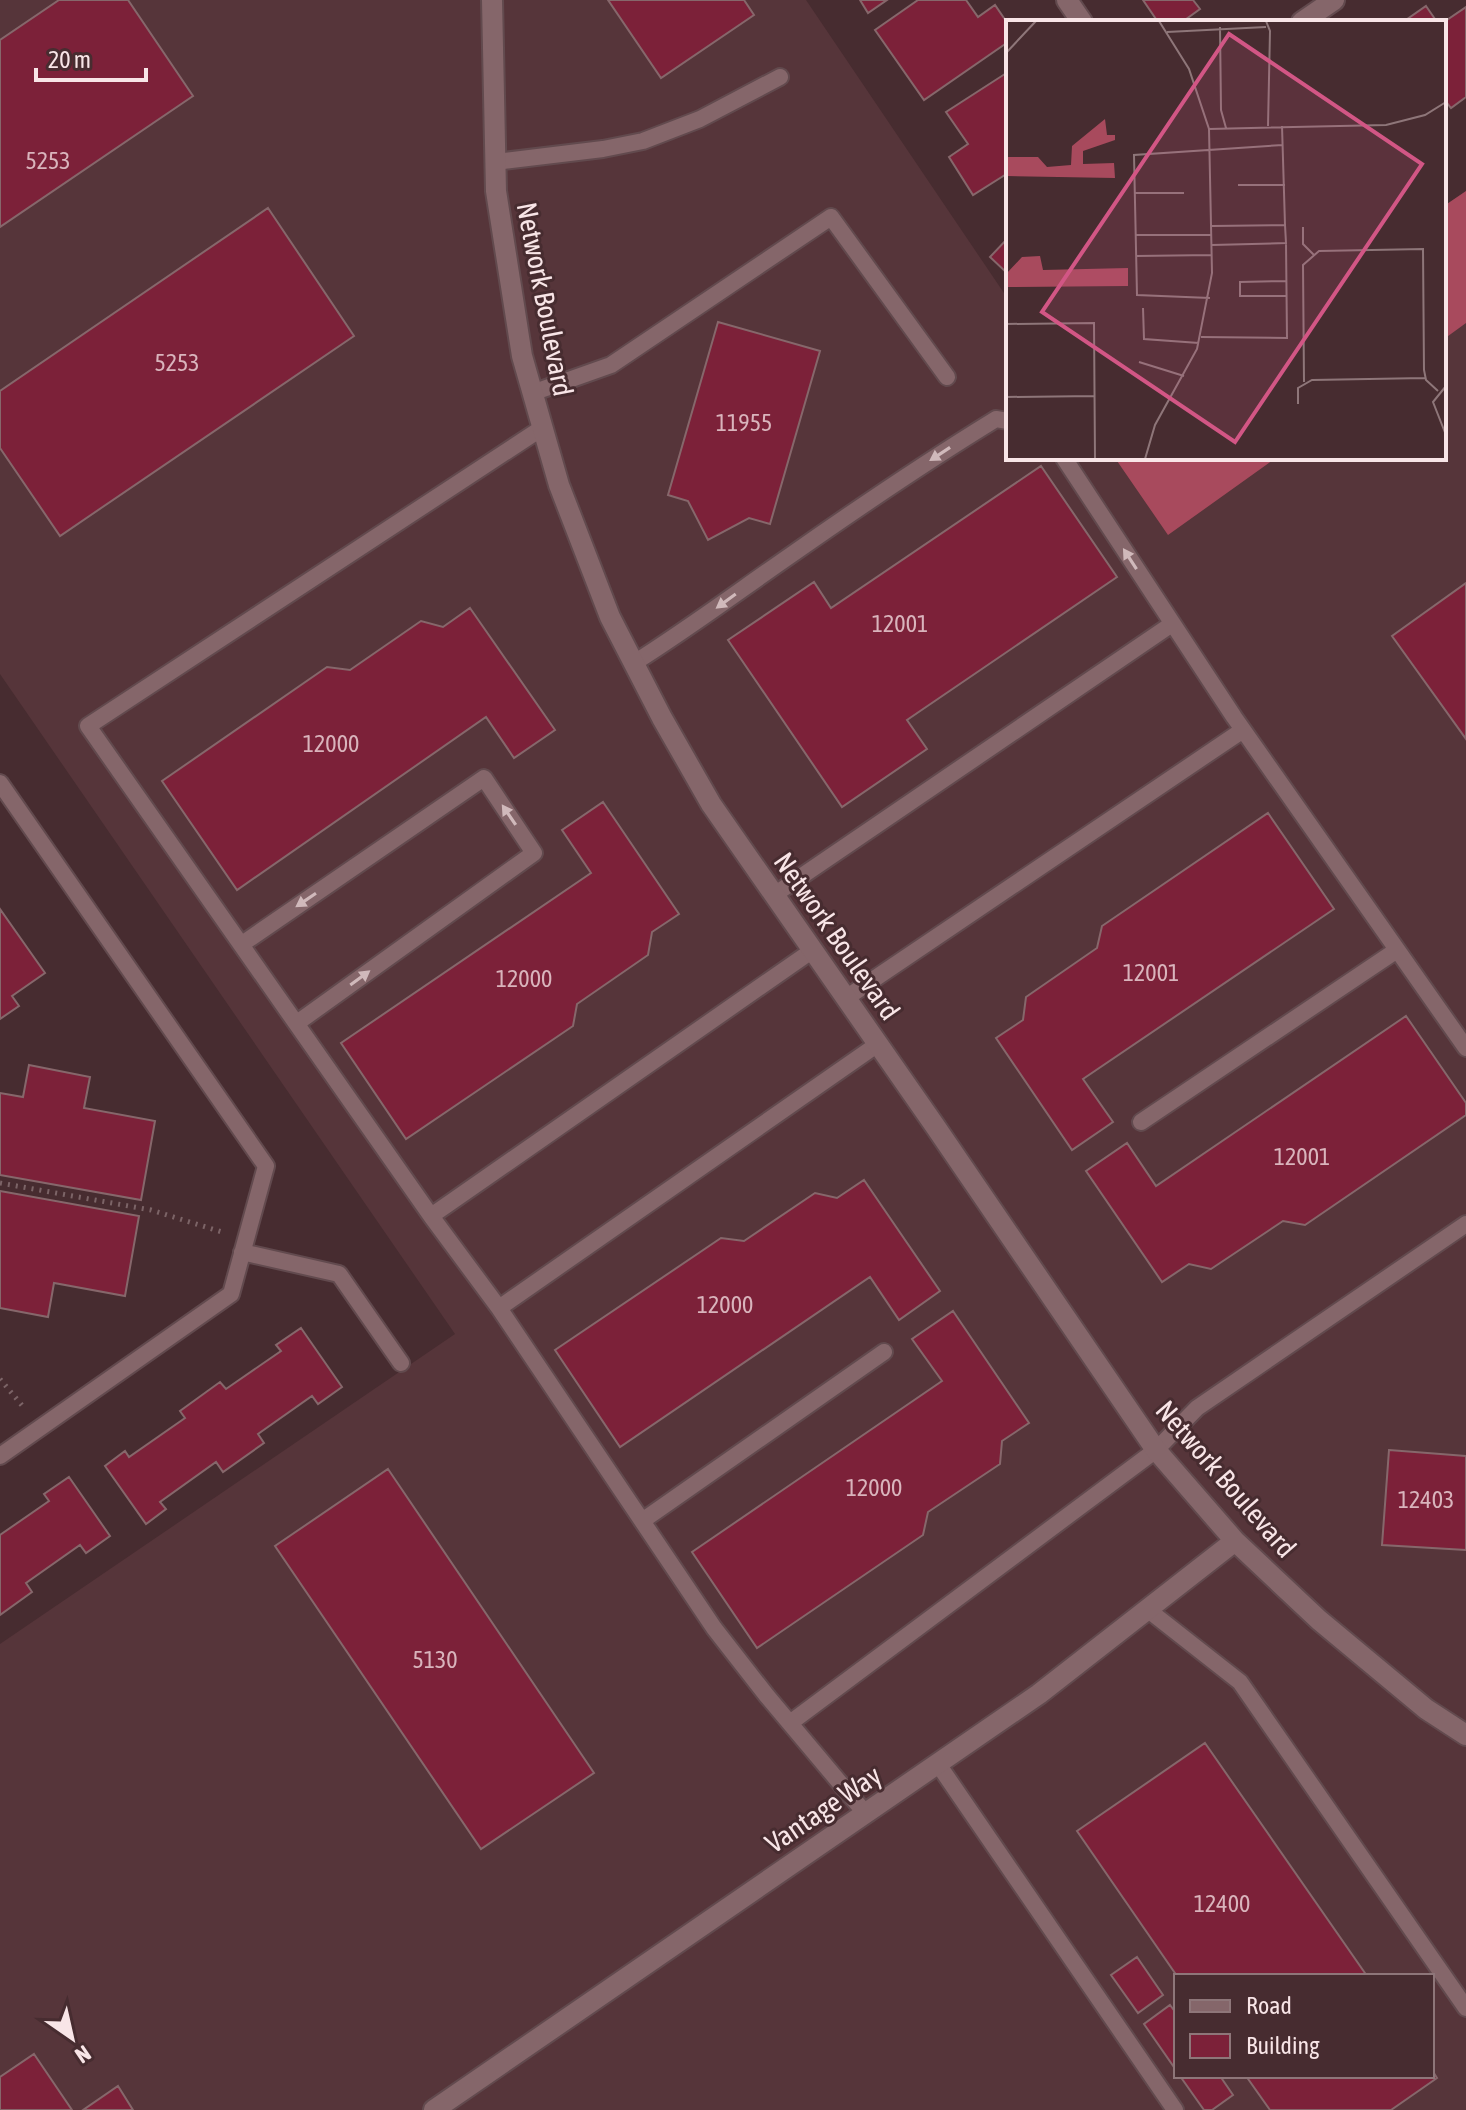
<svg xmlns="http://www.w3.org/2000/svg" width="1466" height="2110" viewBox="0 0 1466 2110" font-family="'Asap Condensed',sans-serif">
<style>
.built{fill:#56353a;fill-rule:evenodd}
.forest{fill:#a84a5d}
.building{fill:#7c2139;stroke:#86676b;stroke-width:2}
.lines{fill:none;stroke-linecap:round;stroke-linejoin:round}
.lane-casing{stroke:#624a4e;stroke-width:20}
.street-casing{stroke:#624a4e;stroke-width:24}
.path{stroke:#7c6467;stroke-width:5;stroke-dasharray:2 6;stroke-linecap:butt}
.lane{stroke:#85666a;stroke-width:16}
.street{stroke:#85666a;stroke-width:20}
.oneway{fill:#d0b9bb}
.labels{text-anchor:middle;stroke-width:6;stroke-linejoin:round;paint-order:stroke}
.number-label{font-size:24px;fill:#d9b4bc}
.street-label{font-size:28px;fill:#f8e5e7;stroke:#472c30}
.inset-road{fill:none;stroke:#8e7679;stroke-width:2}
.view{fill:#d25685;fill-opacity:0.15;stroke:#d25685;stroke-width:4}
.inset-edge{fill:none;stroke:#f8e5e7;stroke-width:4}
</style>
<rect width="100%" height="100%" fill="#472c30"/>
<path class="built" d="M0,0H806L1008,299V458H1444V206L1466,191V2110H0V1644L455,1334L0,674ZM1176,1976H1432V2076H1176Z"/>
<path class="forest" d="M1466,191V323L1444,339V206Z
M1115,458H1276L1168,535Z"/>
<path class="building" d="M59,0H128L193,96L0,227V40Z
M608,0H744L754,15L661,78Z
M860,0H887L868,13Z
M918,0H966L978,17L995,5L1008,24V42L924,100L875,30Z
M1143,0H1193L1200,9L1182,22H1158Z
M1426,6L1437,22H1403Z
M1466,7V97L1451,108L1444,99V22Z
M1008,72V173L973,195L949,157L968,144L946,112Z
M268,208L354,336L60,536L0,448V391Z
M1008,238V274L990,257Z
M718,322L820,351L770,524L749,518L708,540L688,501L668,495Z
M1041,466L1117,577L907,720L927,749L842,807L728,640L814,582L831,608Z
M1466,583V739L1392,636Z
M470,608L555,730L514,758L486,717L237,890L162,781L327,667L350,670L421,621L443,627Z
M603,802L679,914L652,932L648,955L577,1004L573,1026L406,1139L341,1043L591,873L562,830Z
M1268,813L1334,909L1083,1079L1113,1122L1072,1150L996,1038L1023,1020L1026,997L1097,948L1102,926Z
M0,909L45,973L12,996L19,1006L0,1019Z
M1406,1016L1466,1103V1115L1305,1225L1283,1221L1211,1269L1189,1264L1162,1282L1086,1171L1127,1143L1156,1186Z
M29,1065L90,1077L84,1108L155,1121L141,1200L0,1175V1093L23,1097Z
M864,1180L940,1291L899,1320L870,1277L620,1447L555,1350L721,1238L744,1241L815,1193L837,1198Z
M0,1191L139,1216L125,1296L54,1283L48,1317L0,1308Z
M953,1311L1029,1423L1002,1441L1000,1464L928,1512L923,1535L757,1648L692,1552L942,1381L912,1339Z
M301,1328L342,1387L318,1404L312,1396L258,1434L264,1443L223,1472L216,1462L160,1502L166,1509L146,1524L105,1466L125,1451L129,1457L185,1418L180,1411L220,1382L226,1389L281,1351L276,1345Z
M1389,1450L1466,1456V1550L1382,1545Z
M388,1469L594,1773L481,1849L275,1546Z
M69,1477L110,1536L86,1553L80,1545L26,1583L32,1592L0,1615V1535L49,1501L44,1494Z
M1205,1743L1367,1976H1177L1077,1831Z
M1137,1957L1163,1995L1138,2013L1111,1975Z
M1170,2005L1176,2013V2070L1144,2024Z
M34,2054L72,2110H0V2077Z
M1432,2070L1437,2078L1391,2110H1270L1246,2076H1432Z
M1180,2076H1220L1233,2095L1212,2110H1204Z
M118,2086L133,2110H83Z"/>
<g class="lines">
<defs>
<path id="lane" d="M495,162L603,149L643,141L700,119L780,77
M532,393L611,365L831,217L947,377
M1064,458L1234,717L1466,1048
M634,663C688,629 739,591 791,555C858,508 926,462 996,419L1008,421
M0,783L266,1166L231,1294L0,1456
M774,895L1172,624
M242,944L484,778L534,853L297,1023
M813,950L431,1216L499,1308L878,1044
M846,998L1243,730
M1141,1122L1397,950
M431,1216L88,726L542,428
M242,1252L339,1274L401,1363
M499,1308L714,1628L767,1696L866,1814
M642,1521L884,1352
M1147,1609L1240,1682L1466,2008
M790,1723L1156,1450L1197,1408L1466,1224
M938,1764L1175,2110"/>
<path id="street" d="M492,0L496,191L522,356L559,485L610,617L662,718L711,804L935,1126L1156,1450L1235,1541L1319,1620L1426,1709L1466,1735
M1067,0L1082,22
M1302,22L1334,0
M434,2110L1039,1694L1235,1541"/>
</defs>
<use href="#lane" class="lane-casing"/>
<use href="#street" class="street-casing"/>
<path class="path" d="M0,1183L151,1210L222,1232
M0,1379L25,1409"/>
<use href="#lane" class="lane"/>
<use href="#street" class="street"/>
</g>
<defs><path id="oneway-solid" d="M-6-.8H1V-3.2L6.5 0L1 3.2V.8H-6Z" transform="scale(2)"/></defs>
<g class="oneway">
<use href="#oneway-solid" transform="translate(940 454) rotate(147)"/>
<use href="#oneway-solid" transform="translate(1130 559) rotate(-123)"/>
<use href="#oneway-solid" transform="translate(726 601) rotate(144)"/>
<use href="#oneway-solid" transform="translate(509 815) rotate(-124)"/>
<use href="#oneway-solid" transform="translate(306 900) rotate(146)"/>
<use href="#oneway-solid" transform="translate(360 978) rotate(-36)"/>
</g>
<g class="labels">
<g class="number-label">
<text x="48" y="169">5253</text>
<text x="177" y="371">5253</text>
<text x="744" y="431">11955</text>
<text x="900" y="632">12001</text>
<text x="331" y="752">12000</text>
<text x="1151" y="981">12001</text>
<text x="524" y="987">12000</text>
<text x="1302" y="1165">12001</text>
<text x="725" y="1313">12000</text>
<text x="874" y="1496">12000</text>
<text x="1426" y="1508">12403</text>
<text x="435" y="1668">5130</text>
<text x="1222" y="1912">12400</text>
</g>
<g class="street-label">
<text transform="translate(545 299) rotate(79)" y="10">Network Boulevard</text>
<text transform="translate(837 936) rotate(55)" y="10">Network Boulevard</text>
<text transform="translate(1226 1479) rotate(49)" y="10">Network Boulevard</text>
<text transform="translate(823 1809) rotate(-34)" y="10">Vantage Way</text>
</g>
</g>
<g transform="translate(1006 20)">
<rect width="440" height="440" fill="#472c30"/>
<path d="M99,99L101,115H109V120L77,131V144L108,143L109,158L0,156V137H32L41,147L65,145L66,126ZM34,236L37,250L122,248V266L0,267V254L16,237Z" fill="#a84a5d"/>
<path class="inset-road" d="M260,1L264,11L262,106M214,7L215,90L220,108M161,12L260,7M0,33L30,1M276,106L279,205M203,109L380,105L419,95L440,82M232,165H279M129,173H178M206,206L279,205L280,223L206,225M297,207V224L308,235M130,215H206M130,236L206,235M280,261L234,262V276H280M204,278L131,275L128,135L277,125M137,288L138,319L193,323M0,304L88,303L89,439M195,317L281,318L280,223M133,342L178,356M298,362L297,245L313,231L417,229L418,350L420,360L432,371M440,366L427,382L440,415M0,377L88,376M292,384V368L306,360L419,358M139,439L149,405L191,329L206,253L203,109L183,49L153,1"/>
<path class="view" d="M223,14L416,144L229,422L36,292Z"/>
<rect width="440" height="440" class="inset-edge"/>
</g>
<rect x="1174" y="1974" width="260" height="104" fill="#472c30" stroke="#8e7679" stroke-width="2"/>
<rect x="1190" y="2000" width="40" height="12" fill="#85666a" stroke="#8e7679" stroke-width="2"/>
<text x="1246" y="2014" font-size="24" fill="#f8e5e7">Road</text>
<rect x="1190" y="2034" width="40" height="24" fill="#7c2139" stroke="#8e7679" stroke-width="2"/>
<text x="1246" y="2054" font-size="24" fill="#f8e5e7">Building</text>
<g transform="translate(72 2038) rotate(146)" stroke="#472c30" stroke-width="6" paint-order="stroke">
<path d="M0-6L14 30L0 20L-14 30Z" fill="#f8e5e7"/>
<text y="-12" font-size="22" font-weight="bold" text-anchor="middle" fill="#f8e5e7">N</text>
</g>
<path d="M36 68v12h110v-12" fill="none" stroke="#f8e5e7" stroke-width="4"/>
<text x="48" y="68" font-size="24" fill="#f8e5e7" stroke="#472c30" stroke-width="6" paint-order="stroke">20 m</text>
</svg>
